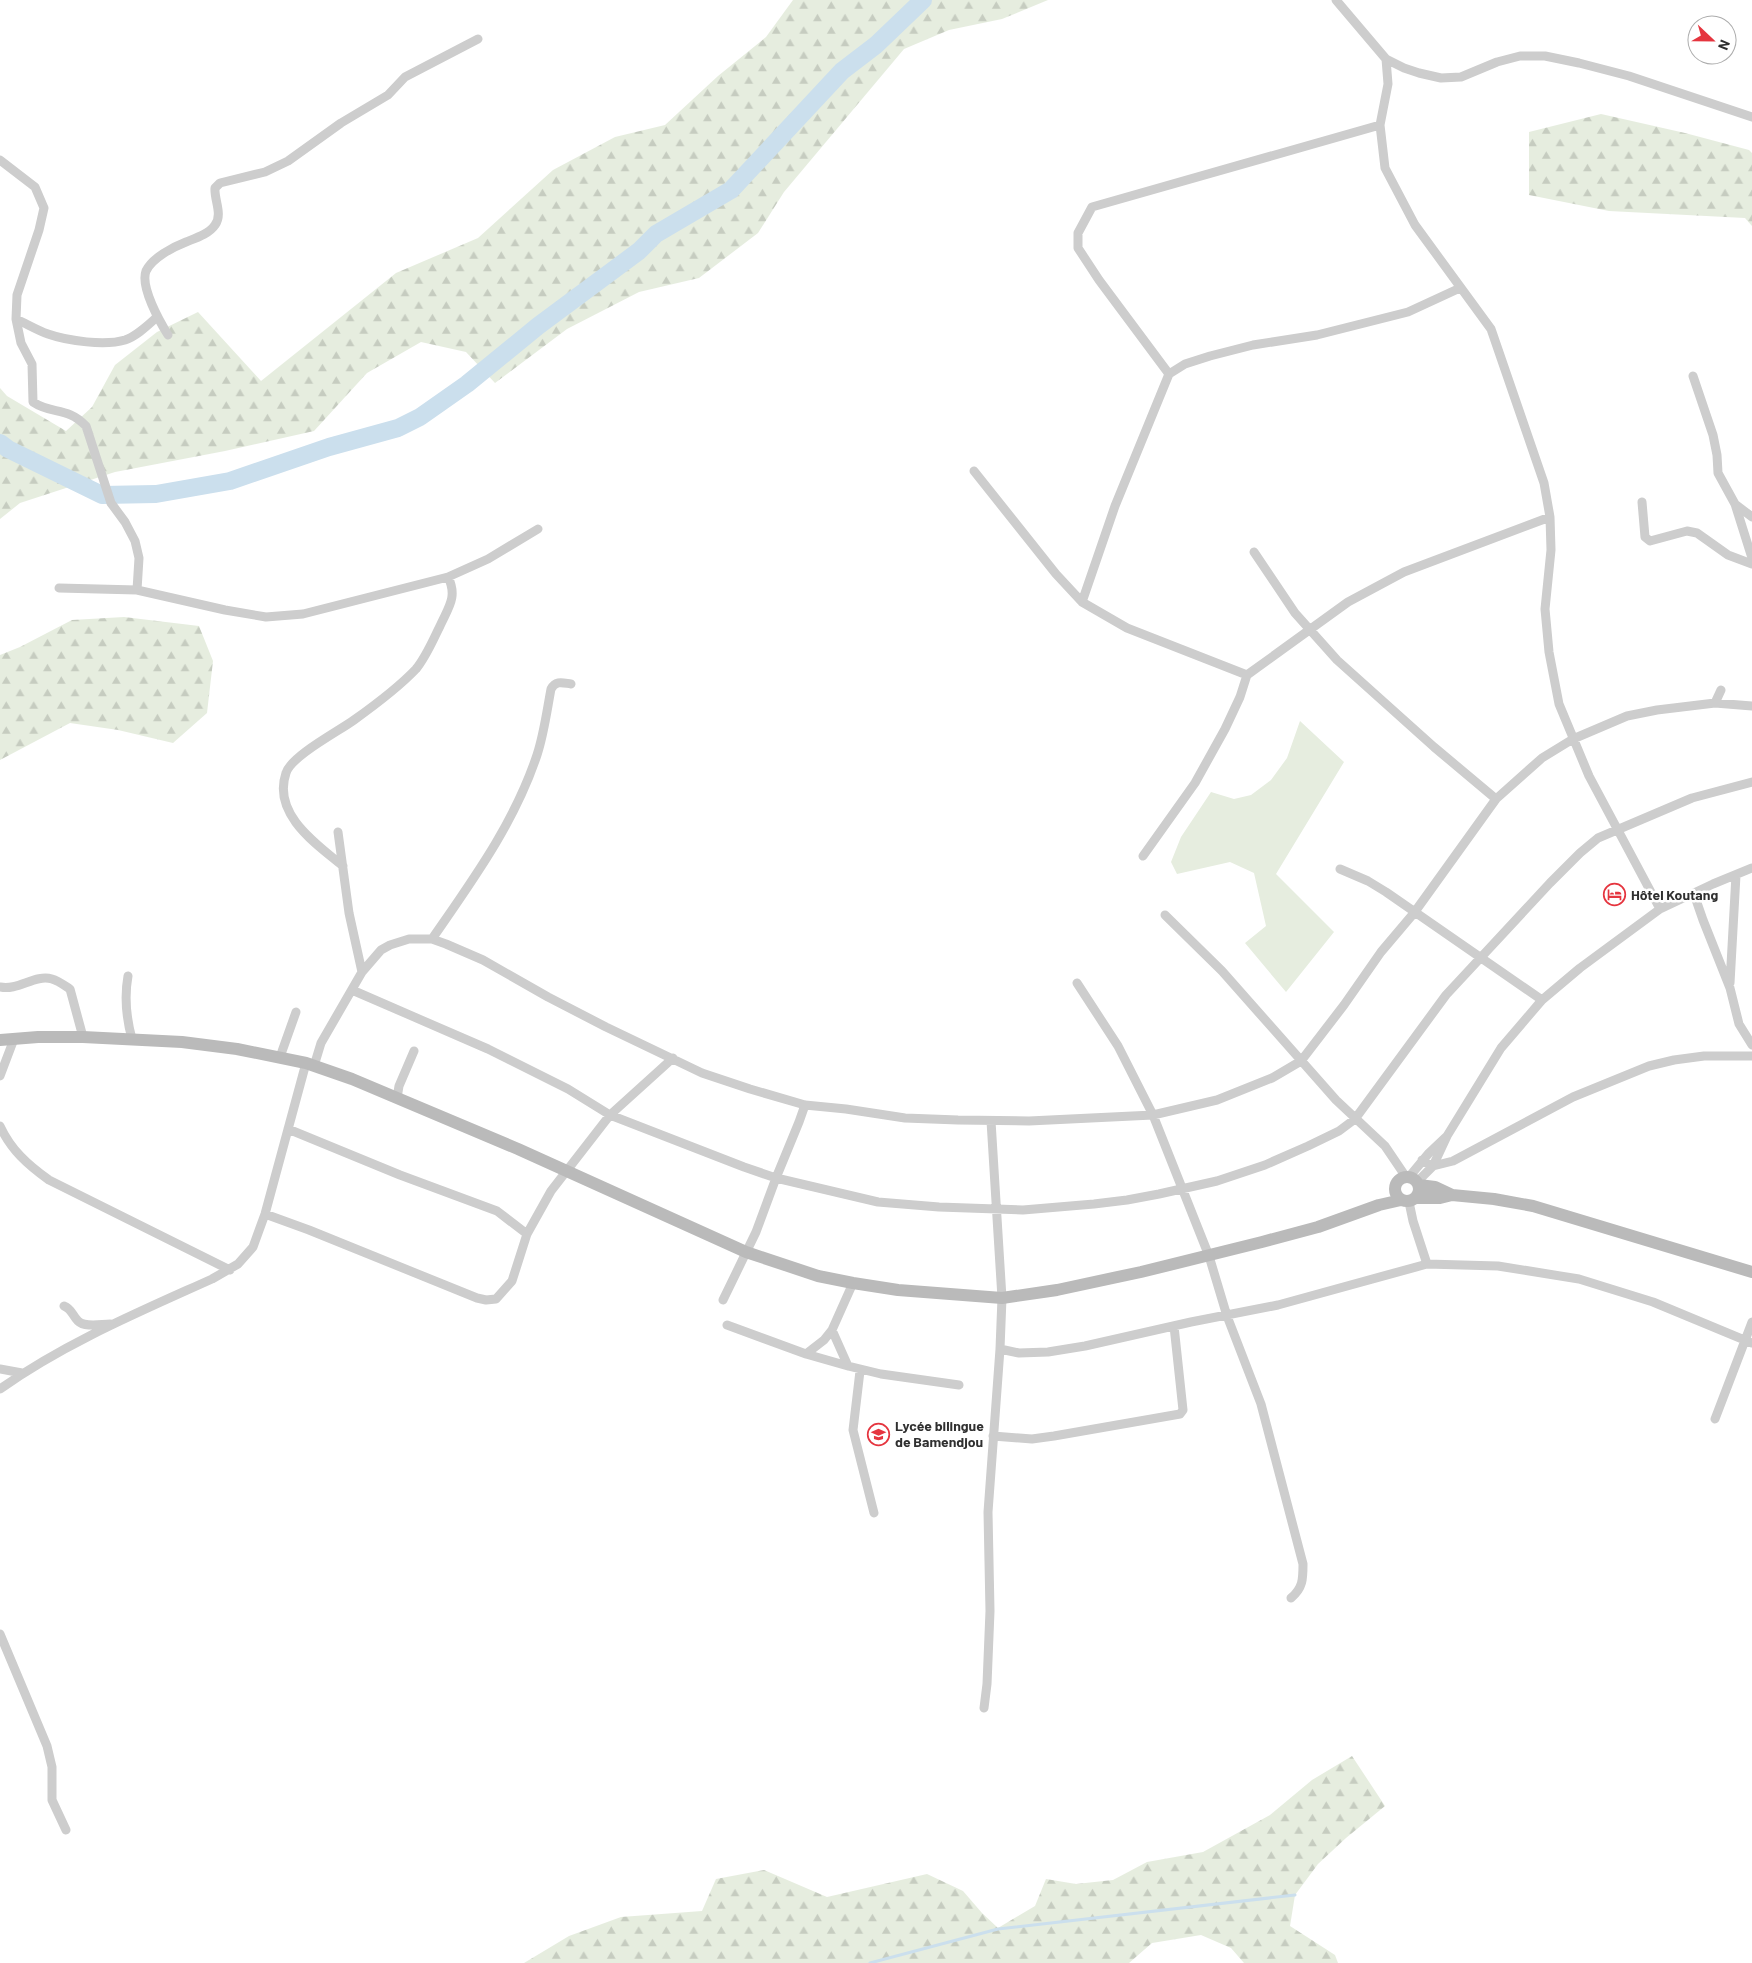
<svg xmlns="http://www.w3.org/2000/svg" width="1752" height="1963" viewBox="0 0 1752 1963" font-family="Barlow,sans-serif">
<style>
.green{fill:#e6eddf}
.forest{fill:url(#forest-firs)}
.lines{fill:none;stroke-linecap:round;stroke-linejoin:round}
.stream{stroke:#cbdfed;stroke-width:3}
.river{stroke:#cbdfed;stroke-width:18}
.minor{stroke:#cdcdcd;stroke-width:9}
.secondary{stroke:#bababa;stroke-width:12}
.labels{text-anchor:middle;stroke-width:5;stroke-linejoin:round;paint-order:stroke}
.poi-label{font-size:14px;font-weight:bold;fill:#303030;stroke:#fff;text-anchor:start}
</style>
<defs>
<pattern id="forest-firs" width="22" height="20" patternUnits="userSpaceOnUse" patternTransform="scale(1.25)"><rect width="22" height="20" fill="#e6eddf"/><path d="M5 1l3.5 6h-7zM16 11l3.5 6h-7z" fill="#c6ccc0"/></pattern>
</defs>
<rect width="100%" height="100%" fill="#fff"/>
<path class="green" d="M1300,721L1344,762L1276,874L1334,932L1286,992L1245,943L1266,926L1254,873L1230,862L1177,874L1171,862L1181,837L1211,792L1234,799L1251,795L1271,780L1287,758Z"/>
<path class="forest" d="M793,0H1048L1002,19L949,30L904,49L784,192L758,233L699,278L639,292L567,329L495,383L466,352L421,342L367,373L314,431L225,451L115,472L20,503L0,519V388L7,396L66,431L92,407L115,365L157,332L198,312L261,381L396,273L478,238L553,170L615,137L665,125L718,76L766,37Z
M1601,114L1685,133L1749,150L1752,153V226L1745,218L1609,211L1529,195V132Z
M124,617L199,626L213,661L207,713L173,743L118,730L70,723L0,760V655L20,647L72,620Z
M1352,1756L1385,1806L1346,1838L1318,1864L1295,1895L1290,1926L1335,1955L1338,1963H1244L1231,1948L1201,1935L1152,1943L1129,1963H524L569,1936L621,1917L702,1911L716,1879L764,1870L827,1897L927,1874L963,1891L982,1913L998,1928L1035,1906L1046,1879L1076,1884L1113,1880L1147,1862L1203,1852L1270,1815L1312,1780Z"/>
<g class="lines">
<path class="stream" d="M870,1963L998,1929L1295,1895"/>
<path class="river" d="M0,443L8,449L102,495L156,494L230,481L329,447L398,428L420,417L467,384L538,326L639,251L656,234L731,190L842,71L876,45L923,0"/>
<path class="minor" d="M1336,0L1386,59L1404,68L1419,73L1441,78L1461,77L1497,62L1520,56H1545L1579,63L1629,76L1752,117
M1386,59L1388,84L1380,125L1385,168L1415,225L1491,329L1544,483L1550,517L1551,550L1545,609L1549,652L1559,704L1589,776L1660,909
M0,160L35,187L44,208L39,230L17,295L16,319L21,343L32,364L33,402C52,415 67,406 86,426L111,503L125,522L135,541L139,558L137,590
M16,319C27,324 37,330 48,334C68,341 105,346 125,340C137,336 148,325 157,317
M168,335C160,322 140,287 146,271C152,258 173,247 186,242C196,238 209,234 215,225C223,214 214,200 215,188L220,183L265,172L288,161L341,123L388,95L405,77L478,39
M1169,374L1099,280L1078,248V233L1092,207L1380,125
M1693,376L1713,435L1717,455L1718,473L1735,504L1752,558
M974,471L1056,574L1082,602L1127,628L1247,675L1348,602L1404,572L1550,517
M1642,502L1645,537L1650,541L1687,531L1697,533L1728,555L1752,564
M1735,504L1752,517
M1254,552L1295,613L1337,660L1434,747L1496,799
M59,588L137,590L225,610L266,617L303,614L448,577L488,559L538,529
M1082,602L1115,506L1169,374L1185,364L1210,356L1253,345L1317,335L1408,312L1460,288
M1715,703L1721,690
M1143,856L1195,783L1225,729L1240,697L1247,675
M343,866C316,844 272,814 286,773C291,756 339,731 354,720C375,705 398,688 416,669C426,657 433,640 440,626C448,608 458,597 448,577
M1340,869L1368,881L1386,892L1542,1000
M1694,894L1703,920L1730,988L1739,1024L1752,1045
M1165,915L1222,971L1336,1100L1385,1146L1406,1177
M432,939C472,881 514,824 537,755C544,734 547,710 551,689C556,680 563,683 571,684
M362,972L381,950L390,945L409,939H432L446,944L483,960L548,997L606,1027L702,1073L750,1089L805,1105L846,1109L905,1118L958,1120L1029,1121L1153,1115L1217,1100L1272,1078L1301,1061L1344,1005L1381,952L1414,913L1496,799L1542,758L1573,739L1627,716L1657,710L1715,703L1752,706
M128,976C124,998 126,1017 132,1039
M1077,983L1118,1046L1153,1115L1209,1256L1227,1316L1261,1404L1303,1564C1303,1579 1303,1588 1291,1598
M1730,983L1736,875
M0,987C18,991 35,974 52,979C59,981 65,986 70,989L83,1037
M352,990L488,1049L568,1089L610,1115L744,1167L776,1178L799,1122L805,1105
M280,1057L296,1012
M314,1066L321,1043L362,972L349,913L338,832
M0,1076L14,1039
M397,1098L399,1086L414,1051
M0,1126C11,1150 28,1165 49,1180L230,1270
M288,1129L400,1175L497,1211L527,1234
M1422,1160L1433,1166L1453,1161L1573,1097L1649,1066L1674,1060L1704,1056H1752
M1409,1177L1429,1153L1447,1136
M1417,1182L1433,1166L1447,1136L1501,1048L1542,1000L1580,968L1660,909L1713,884L1752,868
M1409,1202L1413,1221L1427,1264
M265,1214L309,1230L477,1298L486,1300L496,1299L512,1281L527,1234L551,1191L610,1115L673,1058
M723,1300L756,1232L776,1178L878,1202L939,1207L1023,1210L1094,1204L1127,1200L1159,1194L1217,1181L1265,1165L1308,1146L1339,1131L1355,1119L1446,995L1550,883L1580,853L1598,838L1692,798L1752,782
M64,1306C72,1309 72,1315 78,1321C85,1328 101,1324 110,1324
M727,1325L806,1354L824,1340L832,1330L853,1283
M832,1330L848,1366L881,1374L959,1385
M1000,1349L1019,1353L1048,1352L1085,1346L1191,1322L1278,1305L1427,1264L1498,1266L1579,1279L1653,1302L1752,1343
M806,1354L848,1366
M0,1369L22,1373
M860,1371L853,1430L874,1513
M0,1389C65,1343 139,1312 212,1279L238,1264L253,1247L265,1214L306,1063
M1715,1419L1752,1322
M993,1436L1032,1439L1054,1436L1180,1414L1183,1410L1174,1326
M0,1634L47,1746L52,1767V1800L66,1830
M984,1708L987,1684L990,1611L988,1512L1000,1349L1002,1298L991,1121"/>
<path class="secondary" d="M0,1040L38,1037H83L182,1042L237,1049L306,1063L352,1079L518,1149L746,1252L818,1276L853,1283L898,1290L1002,1298L1057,1290L1141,1272L1262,1242L1318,1227L1379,1205L1401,1200
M1395 1189a12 12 0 1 1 24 0a12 12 0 1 1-24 0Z
M1419,1185L1435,1187L1452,1195
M1416,1198H1440L1452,1195L1494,1199L1533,1206L1752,1272"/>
</g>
<defs>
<symbol id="hotel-ring" viewBox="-11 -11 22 22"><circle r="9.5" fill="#fff" stroke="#e5353f" stroke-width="1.5"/><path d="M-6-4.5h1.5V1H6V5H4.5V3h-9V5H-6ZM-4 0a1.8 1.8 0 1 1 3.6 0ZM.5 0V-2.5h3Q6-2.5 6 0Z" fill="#e5353f"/></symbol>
<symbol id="school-ring" viewBox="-11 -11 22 22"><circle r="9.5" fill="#fff" stroke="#e5353f" stroke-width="1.5"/><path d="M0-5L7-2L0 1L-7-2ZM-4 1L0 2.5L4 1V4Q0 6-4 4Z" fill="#e5353f"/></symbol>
</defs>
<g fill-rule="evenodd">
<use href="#hotel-ring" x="1602" y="882" width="25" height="25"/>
<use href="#school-ring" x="866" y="1422" width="25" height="25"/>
</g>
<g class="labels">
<g class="poi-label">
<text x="1631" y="900">Hôtel Koutang</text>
<text x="895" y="1431">Lycée bilingue<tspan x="895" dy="16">de Bamendjou</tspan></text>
</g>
</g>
<g transform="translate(1712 40) rotate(112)"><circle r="24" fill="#ffffff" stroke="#acacac"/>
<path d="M0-4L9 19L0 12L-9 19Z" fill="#e5353f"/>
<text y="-8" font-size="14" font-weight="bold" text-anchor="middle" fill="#303030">N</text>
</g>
</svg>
